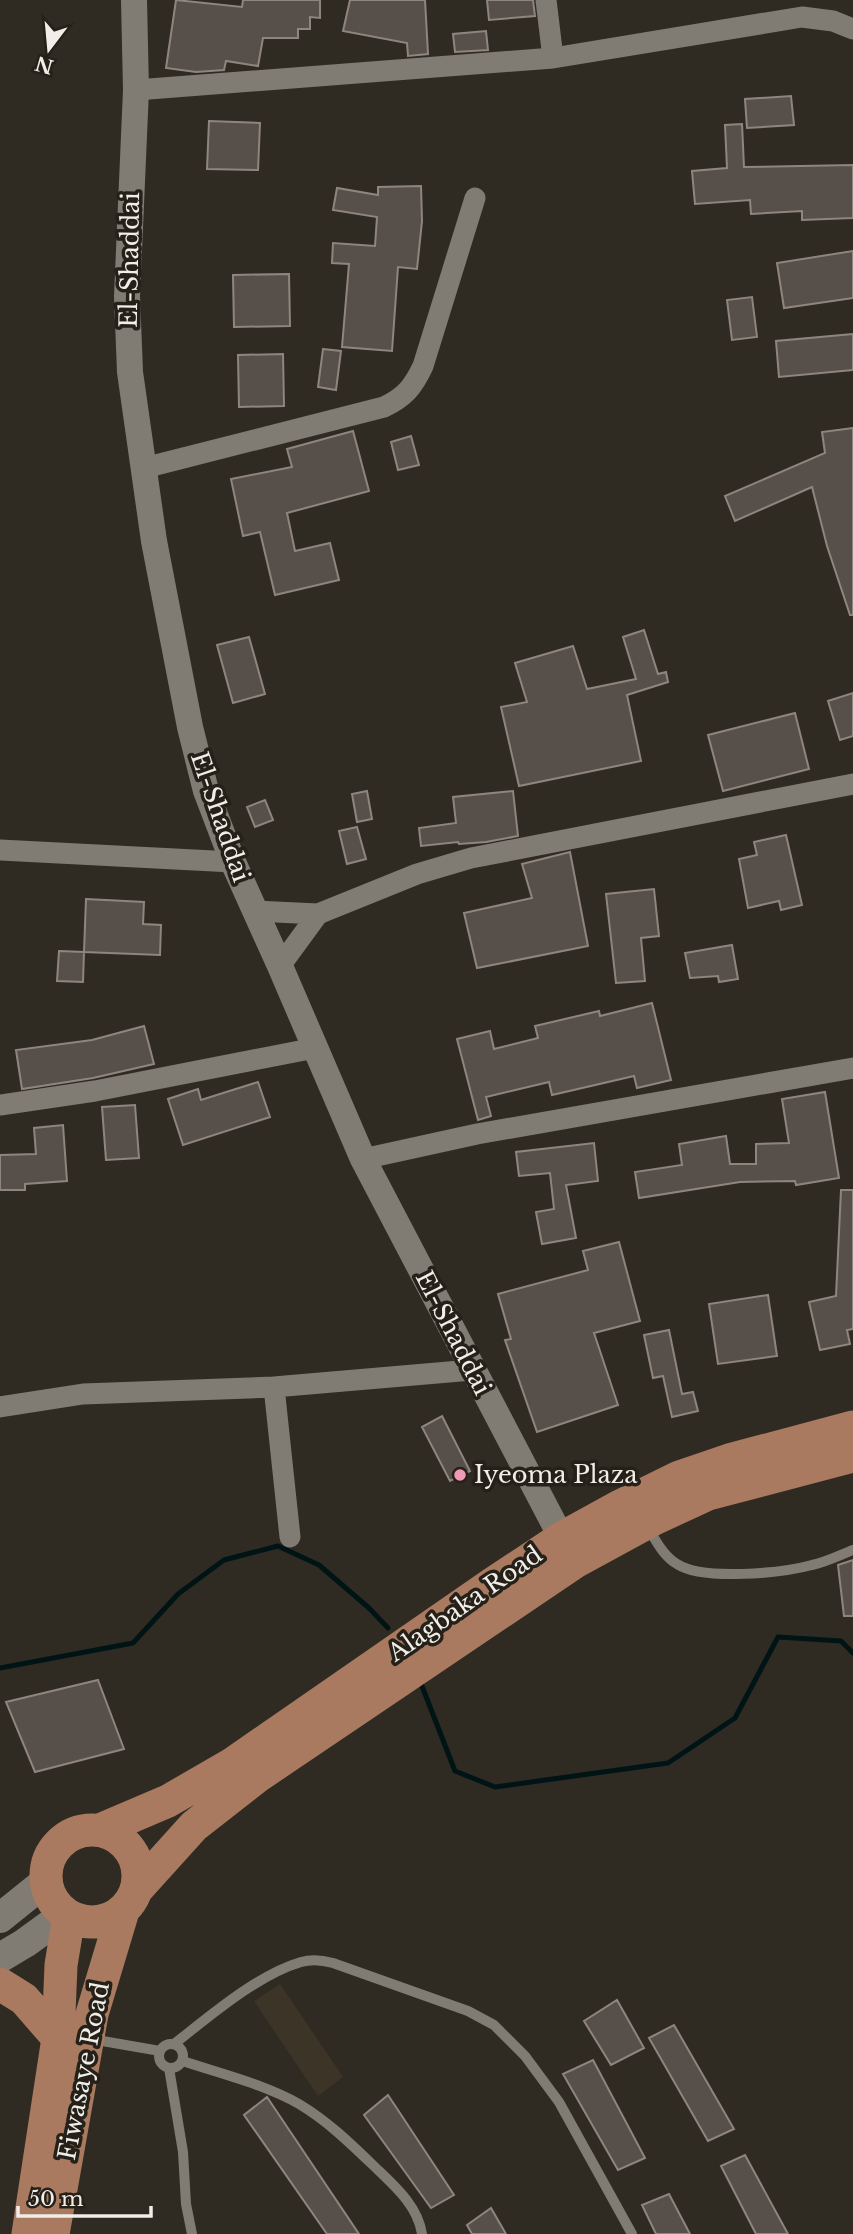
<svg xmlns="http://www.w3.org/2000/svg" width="853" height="2234" viewBox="0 0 853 2234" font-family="'Libre Baskerville',serif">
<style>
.built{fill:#3c3427}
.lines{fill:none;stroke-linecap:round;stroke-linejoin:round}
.stream{stroke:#001415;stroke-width:5}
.building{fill:#574f49;stroke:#8e857e;stroke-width:2}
.service{stroke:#817c73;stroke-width:10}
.minor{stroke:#817c73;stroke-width:21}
.tertiary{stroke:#817c73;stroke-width:26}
.secondary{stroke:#817c73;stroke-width:30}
.primary{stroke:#a97a60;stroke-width:33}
.poi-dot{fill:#f09ab5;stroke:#252119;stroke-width:2.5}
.labels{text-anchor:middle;stroke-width:7;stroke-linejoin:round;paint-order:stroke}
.street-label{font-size:24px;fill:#f1eee9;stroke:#252119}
.poi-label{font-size:24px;fill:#f1eee9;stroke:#252119;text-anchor:start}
</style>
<rect width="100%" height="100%" fill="#2f2b23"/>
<path class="built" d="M280,1984L343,2077L318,2096L254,2001Z"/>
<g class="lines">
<path class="stream" d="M0,1668L133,1643L178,1594L224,1560L278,1546L319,1565L369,1608L388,1628
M420,1681L455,1771L495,1787L668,1763L735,1718L778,1637L841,1641L853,1653"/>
</g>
<path class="building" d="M176,0L242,7L243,0H320V18L310,17V29H298V38H263L258,66L226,61L224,70L196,72L166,68Z
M350,0H425L428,54L408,56L407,43L343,31Z
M487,0H533L535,16L489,20Z
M486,31L488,50L455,52L453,34Z
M791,96L794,125L747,128L745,99Z
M209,121L260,123L258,170L207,169Z
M742,124L744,167L853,165V218L802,220V211L751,214L750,200L695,204L692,171L727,168L725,125Z
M421,186L422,221L417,269L398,267L392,351L342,347L349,264L332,263L333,243L375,246L377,217L333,210L337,188L378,195V187Z
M853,251V298L784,308L777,263Z
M289,274L290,326L234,327L233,275Z
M752,297L757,337L732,340L727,300Z
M853,334V370L779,377L776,341Z
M323,349L341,351L336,390L318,387Z
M283,354L284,406L239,407L238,355Z
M853,428V615H850L827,546L812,487L735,521L725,496L825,453L822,432Z
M353,431L369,491L287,513L295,551L330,543L339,580L275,595L260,532L243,536L231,479L292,467L287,449Z
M411,436L419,465L398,470L391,442Z
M644,630L658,674L666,672L668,682L627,695L641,761L519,786L501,707L527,702L515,663L573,646L587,689L636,679L623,637Z
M249,637L265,694L233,703L217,645Z
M853,693V736L840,740L828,701Z
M795,713L809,769L723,791L708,735Z
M367,791L372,819L357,822L352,794Z
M513,791L518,836L486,842L459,844L458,842L421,846L419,828L456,823L453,797Z
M265,800L273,820L255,827L247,807Z
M357,827L366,859L347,864L339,831Z
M786,835L802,905L781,910L779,901L748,908L739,859L757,855L754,842Z
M570,852L588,946L477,968L464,913L532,898L522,864Z
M654,889L659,936L641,938L645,981L616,983L606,894Z
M86,899L144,902L143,924L161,925L160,955L84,952Z
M732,945L738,979L719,982L718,976L690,978L685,953Z
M59,951L84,952L83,982L57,981Z
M652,1003L671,1080L637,1088L634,1076L552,1095L549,1082L486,1097L491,1116L478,1120L457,1039L490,1031L494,1049L538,1038L535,1026L599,1011L600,1016Z
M144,1026L154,1064L93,1078L22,1089L16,1050L92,1040Z
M258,1082L270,1117L183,1145L168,1099L198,1089L201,1100Z
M825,1092L839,1178L796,1185L795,1181L740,1182L639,1198L635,1172L682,1165L679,1144L726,1136L730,1164H756V1144L789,1143L782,1099Z
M135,1105L139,1158L106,1160L102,1107Z
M63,1125L67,1181L25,1184V1190H0V1155L36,1154L34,1128Z
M594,1143L598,1181L566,1185L576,1238L542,1244L536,1212L554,1209L550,1173L519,1176L516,1152Z
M841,1190H853V1329L847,1330L850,1344L820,1350L809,1302L836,1296Z
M619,1242L640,1321L594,1333L618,1405L537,1432L505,1340L511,1339L498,1294L588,1270L583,1251Z
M768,1295L777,1356L718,1364L709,1304Z
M669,1330L682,1394L693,1392L698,1411L672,1417L663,1376L653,1378L644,1335Z
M442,1416L470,1471L450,1481L422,1427Z
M853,1560V1616H844L838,1565Z
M98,1680L124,1749L35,1772L6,1702Z
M617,2000L644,2048L611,2065L584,2021Z
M674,2025L734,2129L708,2141L649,2038Z
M593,2060L645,2158L618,2170L563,2074Z
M388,2095L454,2195L431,2208L364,2115Z
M267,2097L359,2234H327L244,2115Z
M745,2155L788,2234H756L721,2166Z
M669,2194L690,2234H656L642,2205Z
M491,2208L506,2234H472L467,2225Z"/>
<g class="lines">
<path class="service" d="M647,1526C655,1539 663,1556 677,1564C703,1581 782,1573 812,1565C826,1562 840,1555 853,1550
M91,2039L160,2051
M159 2056a12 12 0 1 1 24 0a12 12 0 1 1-24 0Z
M174,2044C210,2016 257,1975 301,1962C312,1959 322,1960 333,1963L468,2011L494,2025L525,2056L559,2102L632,2234
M183,2061C221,2074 264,2084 299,2104C329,2122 352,2145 377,2169C397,2188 418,2207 422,2234
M169,2068L183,2152L186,2204L192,2234"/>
<path class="minor" d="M553,58L802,17L833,21L853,29
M136,90L553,58L546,0
M144,468L384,407C405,397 413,387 423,366L475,198
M0,850L233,862
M254,911L318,914L417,874L471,858L853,784
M280,966L318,914
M0,1105L95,1091L315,1048
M363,1159L477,1134L853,1068
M274,1387L290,1537
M0,1407L83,1394L274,1387L472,1370"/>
<path class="tertiary" d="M134,0L136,90L127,296L130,372L154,541L190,727L206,791L233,862L280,966L363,1159L571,1556"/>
<path class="secondary" d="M0,1918L46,1881
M0,1958L25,1943L65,1914"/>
<path class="primary" d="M46 1876a46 46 0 1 1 92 0a46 46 0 1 1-92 0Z
M100,1830L168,1801L232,1764L492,1584L560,1539L620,1506L679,1477L729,1460L853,1427
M138,1888L194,1826L258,1776L575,1562L654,1519L708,1494L853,1456
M0,1984L24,1999L58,2038
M28,2234L58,2038L61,1965L69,1916
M53,2234L92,2014L123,1911"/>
</g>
<circle class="poi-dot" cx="460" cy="1475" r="7"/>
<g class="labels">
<g class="street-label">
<text transform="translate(130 260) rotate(-89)" y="8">El-Shaddai</text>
<text transform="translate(220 817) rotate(71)" y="8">El-Shaddai</text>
<text transform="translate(453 1333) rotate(63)" y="8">El-Shaddai</text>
<text transform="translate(465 1604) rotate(-35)" y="8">Alagbaka Road</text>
<text transform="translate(84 2071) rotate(-79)" y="8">Fiwasaye Road</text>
</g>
<g class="poi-label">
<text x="474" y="1483">Iyeoma Plaza</text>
</g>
</g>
<g transform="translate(49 49) rotate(196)" stroke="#252119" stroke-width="5" paint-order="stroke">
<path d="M0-5L12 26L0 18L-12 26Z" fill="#f1eee9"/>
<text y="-10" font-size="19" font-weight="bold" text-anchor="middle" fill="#f1eee9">N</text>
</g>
<path d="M18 2206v10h133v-10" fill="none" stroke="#f1eee9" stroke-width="3.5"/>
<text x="28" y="2206" font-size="21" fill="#f1eee9" stroke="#252119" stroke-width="5" paint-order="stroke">50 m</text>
</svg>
